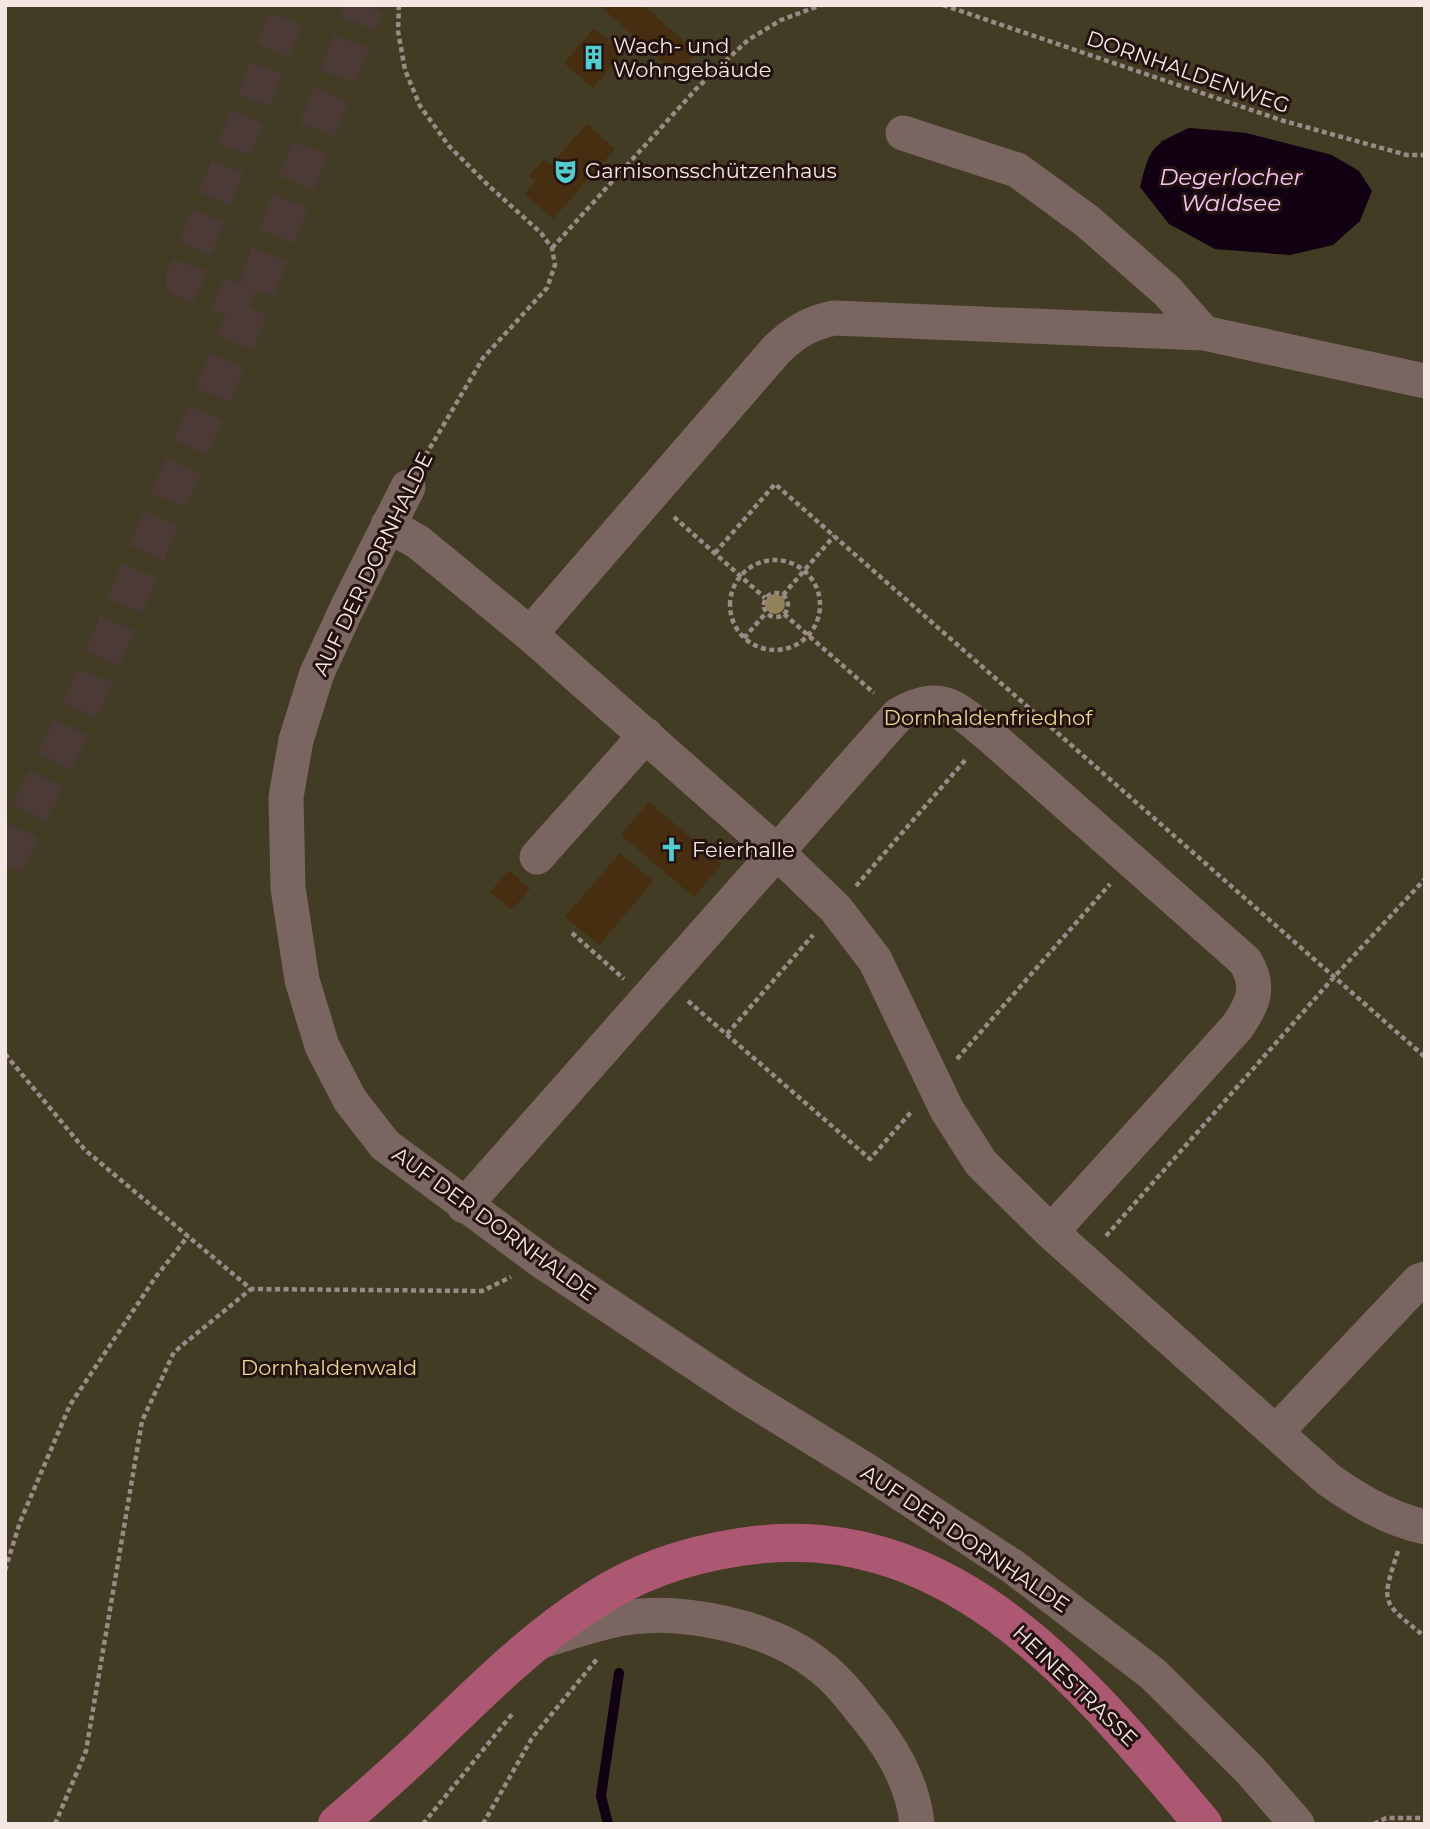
<svg xmlns="http://www.w3.org/2000/svg" width="1430" height="1829" viewBox="0 0 1430 1829" font-family="Montserrat,sans-serif">
<style>
.green{fill:#413c23;fill-rule:evenodd}
.water{fill:#120013}
.lines{fill:none;stroke-linecap:round;stroke-linejoin:round}
.stream{stroke:#120013;stroke-width:10}
.building{fill:#482e11}
.minor-tunnel{stroke:#4c3a36;stroke-width:35;stroke-dasharray:35 18;stroke-linecap:butt}
.major-tunnel{stroke:#4c3a36;stroke-width:38;stroke-dasharray:38 19;stroke-linecap:butt}
.path{stroke:#9a8b87;stroke-width:4.5;stroke-dasharray:5 3.5;stroke-linecap:butt}
.minor{stroke:#7b6560;stroke-width:35}
.major{stroke:#ad5873;stroke-width:38}
.tree{fill:#93835c}
.labels{text-anchor:middle;stroke-width:6;stroke-linejoin:round;paint-order:stroke}
.poi-label{font-size:21px;fill:#f3e6e3;stroke:#23120f;text-anchor:start}
.street-label{font-size:21px;fill:#f3e6e3;stroke:#23120f}
.park-label{font-size:21px;fill:#e6d894;stroke:#23120f}
.water-label{font-size:23px;font-style:italic;fill:#f9c5f8;stroke:#23120f}
</style>
<rect width="100%" height="100%" fill="#2e1c18"/>
<path class="green" d="M5,5H1425V1824H5ZM1189,128L1246,133L1332,155L1159,142Z"/>
<path class="water" d="M1189,128L1246,133L1332,155L1359,171L1372,191L1360,221L1333,245L1290,255L1215,249L1169,224L1140,187C1150,147 1151,146 1189,128Z"/>
<g class="lines">
<path class="stream" d="M608,1824L601,1796L619,1673"/>
</g>
<path class="building" d="M599,5H643L697,53L677,75Z
M594,28L623,53L593,88L564,63Z
M587,124L615,149L553,219L525,194L536,181L529,176L544,160L550,165Z
M649,802L722,864L694,897L621,835Z
M620,853L653,881L599,945L565,917Z
M509,870L530,889L512,910L490,892Z"/>
<g class="lines">
<path class="minor-tunnel" d="M250,306L183,280L291,5"/>
<path class="major-tunnel" d="M5,864L91,686L250,306L365,5"/>
<path class="path" d="M399,5L398,31L405,70L420,106L449,146L488,185L541,233L552,248L555,265L547,288L483,358L424,458
M943,5L1284,121L1407,155H1425
M552,248L697,88L748,40L781,20L821,5
M674,517L765,598
M715,553L775,484L1425,1057
M730 605a45 45 0 1 1 90 0a45 45 0 1 1-90 0Z
M764 605a12 12 0 1 1 24 0a12 12 0 1 1-24 0Z
M783,595L834,536
M784,614L874,693
M744,638L766,613
M856,886L967,758
M572,933L624,979
M688,1001L870,1159L912,1111
M727,1034L813,935
M5,1054L85,1150L251,1289L482,1291L511,1277
M957,1059L1110,884
M1106,1236L1334,977L1425,879
M1398,1551C1380,1606 1382,1601 1425,1637
M5,1570L20,1522L70,1405L155,1278L188,1236
M55,1824L86,1751L142,1421L174,1352L251,1289
M423,1824L513,1713
M483,1824L532,1738L597,1659
M1374,1824L1386,1818H1425"/>
<path class="minor" d="M903,133L1017,170L1087,221L1167,291L1204,333
M1425,381L1204,333L834,318C810,323 795,332 777,349L530,634L777,852L836,909L875,960L947,1110L981,1163L1051,1232L1329,1480C1359,1501 1389,1519 1425,1527
M408,487L348,606L317,673L296,740L286,797L288,888L302,980L322,1046L350,1100L385,1145L543,1262L742,1394L867,1471L1012,1566L1153,1674L1250,1770L1297,1824
M388,525L418,542L530,634
M537,857L646,735
M464,1206L898,715C940,690 955,707 988,734L1245,961C1261,987 1253,1004 1237,1027L1051,1232
M1277,1431L1419,1281L1425,1279
M541,1641C568,1633 596,1623 624,1618C682,1608 771,1627 817,1664C836,1678 851,1697 865,1715C891,1746 913,1783 917,1824"/>
<path class="major" d="M337,1824C367,1798 397,1772 425,1745C478,1694 529,1642 591,1602C636,1572 687,1555 740,1547C950,1514 1083,1682 1203,1824"/>
</g>
<circle class="tree" cx="775" cy="604" r="10"/>
<defs>
<symbol id="building-bare" viewBox="-9 -9 18 18"><path d="M-4-6H4V6H1V3H-1V6H-4ZM-2.5-4.3h1.7v1.8h-1.7ZM.8-4.3h1.7v1.8H.8ZM-2.5-1h1.7V.8h-1.7ZM.8-1h1.7V.8H.8Z" fill="#52cdcf" stroke="#23120f" stroke-width="2.5" paint-order="stroke"/></symbol>
<symbol id="theatre-bare" viewBox="-9 -9 18 18"><path d="M-5-5.5Q0-4 5-5.5V0Q5 5 0 6Q-5 5-5 0ZM-3.3-2.5H-1v1.5H-3.3ZM1-2.5H3.3v1.5H1ZM-2.8 1Q0 5.5 2.8 1Z" fill="#52cdcf" stroke="#23120f" stroke-width="2.5" paint-order="stroke"/></symbol>
<symbol id="church-bare" viewBox="-9 -9 18 18"><path d="M-1.2-6h2.4v3.5h3.3v2.4h-3.3V6h-2.4V-.1h-3.3v-2.4h3.3Z" fill="#52cdcf" stroke="#23120f" stroke-width="2.5" paint-order="stroke"/></symbol>
</defs>
<g fill-rule="evenodd">
<use href="#building-bare" x="576" y="40" width="35" height="35"/>
<use href="#theatre-bare" x="548" y="154" width="35" height="35"/>
<use href="#church-bare" x="654" y="832" width="35" height="35"/>
</g>
<g class="labels">
<g class="poi-label">
<text x="613" y="53">Wach- und<tspan x="613" dy="24">Wohngebäude</tspan></text>
<text x="585" y="178">Garnisonsschützenhaus</text>
<text x="692" y="857">Feierhalle</text>
</g>
<g class="street-label">
<text transform="translate(1188 72) rotate(19)" y="7">DORNHALDENWEG</text>
<text transform="translate(373 564) rotate(-64)" y="7">AUF DER DORNHALDE</text>
<text transform="translate(494 1224) rotate(36)" y="7">AUF DER DORNHALDE</text>
<text transform="translate(965 1539) rotate(34)" y="7">AUF DER DORNHALDE</text>
<text transform="translate(1075 1686) rotate(44)" y="7">HEINESTRASSE</text>
</g>
<g class="park-label">
<text x="988" y="725">Dornhaldenfriedhof</text>
<text x="329" y="1375">Dornhaldenwald</text>
</g>
<g class="water-label">
<text x="1231" y="185">Degerlocher<tspan x="1231" dy="26">Waldsee</tspan></text>
</g>
</g>
<rect width="1430" height="1829" fill="none" stroke="#f3e6e3" stroke-width="14"/>
</svg>
